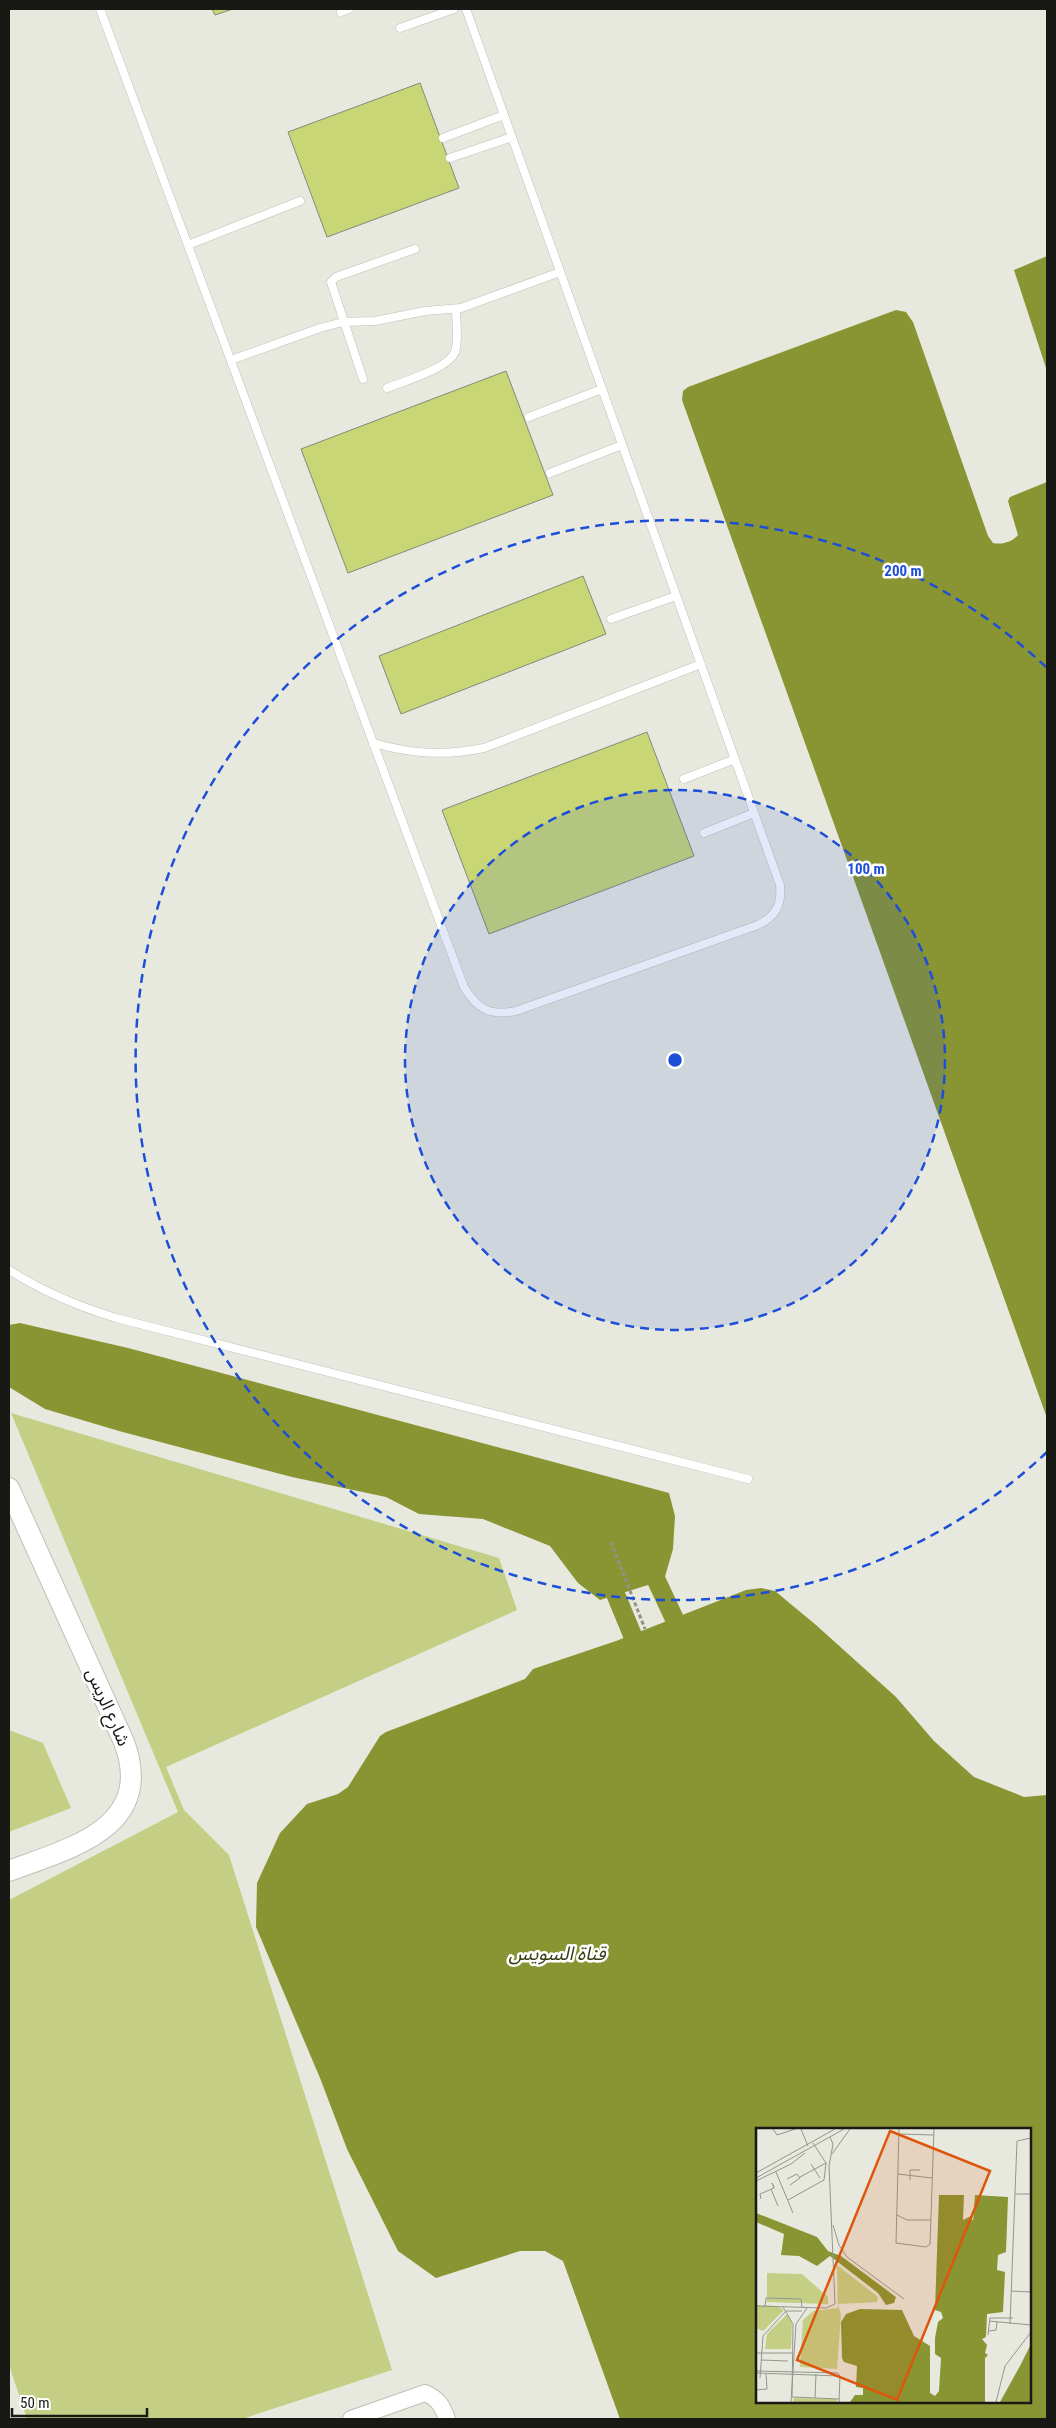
<svg xmlns="http://www.w3.org/2000/svg" width="1056" height="2428" viewBox="0 0 1056 2428" font-family="'Roboto Condensed','Noto Sans Arabic',sans-serif">
<style>
.green{fill:#c4cf85}
.water{fill:#899432;fill-rule:evenodd}
.lines{fill:none;stroke-linecap:round;stroke-linejoin:round}
.canal{stroke:#899432;stroke-width:19}
.building{fill:#c8d675;stroke:#86887d}
.service-casing{stroke:#bfc1b6;stroke-width:9}
.minor-casing{stroke:#bfc1b6;stroke-width:18}
.tertiary-casing{stroke:#bfc1b6;stroke-width:22}
.path{stroke:#90928a;stroke-width:3;stroke-dasharray:4 2.5;stroke-linecap:butt}
.service{stroke:#fff;stroke-width:8}
.minor{stroke:#fff;stroke-width:16}
.tertiary{stroke:#fff;stroke-width:20}
.ring{fill:none;stroke:#1d4ed8;stroke-width:2.5;stroke-dasharray:9 6}
.labels{text-anchor:middle;stroke-width:5;stroke-linejoin:round;paint-order:stroke}
.street-label{font-size:18px;fill:#181915;stroke:#fff}
.water-label{font-size:19px;font-style:italic;fill:#373d14;stroke:#fff}
.inset-road{fill:none;stroke:#94968e;stroke-width:1}
.view{fill:#de560c;fill-opacity:0.15;stroke:#de560c;stroke-width:2.5}
.inset-edge{fill:none;stroke:#181915;stroke-width:2.5}
.centre{fill:#1d4ed8;stroke:#fff;stroke-width:2.5}
.ring-label{font-size:15px;text-anchor:middle;font-weight:bold;fill:#1d4ed8;stroke:#fff;stroke-width:5;stroke-linejoin:round;paint-order:stroke}
</style>
<rect width="100%" height="100%" fill="#e7e9de"/>
<path class="green" d="M11,1413L499,1558L517,1610L166,1767L184,1810L229,1855L392,2370L242,2419H27L9,2365V1900L178,1812Z
M9,1730L43,1743L71,1808L9,1832Z"/>
<path class="water" d="M1047,256V371L1014,270Z
M896,310L906,312L913,322L988,536L993,543C1002,545 1012,542 1018,535L1008,501L1010,497L1047,482V1418L682,400L683,391L688,387Z
M20,1323L128,1348L669,1493L675,1516L673,1549L664,1580L600,1600L578,1583L550,1546L483,1519L419,1514L386,1497L292,1477L119,1431L45,1409L9,1387V1325Z
M761,1588L775,1591L816,1625L896,1697L934,1741L974,1777L1024,1797L1047,1795V2419H620L563,2261L545,2251H520L436,2278L398,2251L347,2149L320,2078L256,1927L257,1883L280,1833L307,1804L338,1794L348,1787L380,1736L386,1732L525,1679L533,1669L616,1641L746,1590ZM1030,2129V2402H757V2129Z"/>
<g class="lines">
<path class="canal" d="M647,1560L674,1618
M606,1571L632,1634"/>
</g>
<path class="building" d="M212,9H233L215,15Z
M420,83L459,188L327,237L288,132Z
M506,371L553,495L348,573L301,449Z
M583,576L606,634L401,714L379,656Z
M647,732L694,856L489,934L442,810Z"/>
<g class="lines">
<defs>
<path id="service" d="M100,9L464,987C478,1010 490,1016 516,1011L755,926C775,918 782,906 780,885L466,9
M341,12L349,9
M400,28L454,9
M443,138L504,115
M450,158L512,137
M188,245L300,201
M231,360L320,328L343,322L375,321L425,311L461,308L560,272
M363,379L331,282L336,277L415,249
M387,388C404,381 448,369 455,352C459,340 456,322 456,309
M529,417L602,389
M550,473L622,445
M611,619L676,596
M373,743C412,754 445,756 484,748L701,664
M684,779L735,759
M704,833L754,813
M9,1270C43,1292 77,1306 116,1318L748,1479"/>
<path id="minor" d="M351,2419L425,2393C439,2399 442,2406 447,2419"/>
<path id="tertiary" d="M9,1488L124,1742C156,1828 70,1848 9,1871"/>
</defs>
<use href="#service" class="service-casing"/>
<use href="#minor" class="minor-casing"/>
<use href="#tertiary" class="tertiary-casing"/>
<path class="path" d="M611,1542L645,1629"/>
<use href="#service" class="service"/>
<use href="#minor" class="minor"/>
<use href="#tertiary" class="tertiary"/>
</g>
<circle cx="675" cy="1060" r="270" fill="#1d4ed8" fill-opacity=".12"/>
<g class="ring">
<circle cx="675" cy="1060" r="270"/>
<path d="M1047 1452A540 540 0 1 1 1047 668"/>
</g>
<g class="labels">
<g class="street-label">
<text transform="translate(108 1707) rotate(66)" y="6">شارع الريس</text>
</g>
<g class="water-label">
<text x="557" y="1960">قناة السويس</text>
</g>
</g>
<g transform="translate(756 2128)">
<rect width="275" height="275" fill="#e7e9de"/>
<path d="M81,137L122,169L121,174L82,176L85,187L81,241L44,239L47,192L57,183L82,180ZM11,145L46,146L72,169V176L11,174ZM0,177L21,178L28,182L7,203L0,200ZM31,186L36,194L35,221H9L11,206ZM38,270L81,271V274H37Z" fill="#c4cf85"/>
<path d="M183,67H208L207,92L215,88L217,93L219,67L252,69L250,124L242,127L241,142L249,144L247,184L231,186L230,209L226,211L231,217L229,225L232,227L229,230V274H94L99,267H107V260L100,259L101,238L88,234L86,230L85,194L90,186L104,181L146,182L158,208L174,218V265L179,268L183,263L185,230L179,226V210L182,194L187,190L185,184L179,182ZM0,85L61,109L72,123L85,128L140,169L138,175L130,177L122,165L74,128L61,138L43,128L25,127L28,106L0,94ZM275,216V274H244L264,238Z" fill="#899432"/>
<path class="inset-road" d="M17,1L21,7L39,1M45,1L52,18M143,1L140,115L170,119L174,116L178,1M143,6L178,7M57,15L70,35M76,26L94,1M55,36L64,50M20,44L37,85M0,45L79,1M142,46L176,50M0,50L88,1M31,51L41,46L44,50L34,57M154,52V42H164M0,53L35,36L49,25M15,61L22,78M259,66H275M5,71L4,66L18,60V59L16,55L18,60M32,72L68,52L70,35L44,49M141,87L151,92H175M77,97L83,117L91,129L148,171M255,163L275,164M0,178L70,180L79,176L73,38L77,16L74,9M9,178L10,170L45,171L46,179M27,179L37,196L36,269M233,193L275,197M254,196L261,13L275,10M233,203L240,202L241,194M232,207L234,190H257M0,225H36M5,232L32,233M0,243L82,245L84,248M0,245L84,248M4,250L7,208L30,183H46M0,262L11,261L10,246M36,269L83,271M59,270L60,246M35,274L40,196L51,180M83,274L84,248M240,274L249,238L275,204"/>
<path class="view" d="M134,3L234,43L141,272L41,232Z"/>
<rect width="275" height="275" class="inset-edge"/>
</g>
<circle cx="675" cy="1060" r="8" class="centre"/>
<g class="ring-label">
<text x="903" y="576">200 m</text>
<text x="866" y="874">100 m</text>
</g>
<rect width="1056" height="2428" fill="none" stroke="#181915" stroke-width="20"/>
<path d="M12 2408v8h135v-8" fill="none" stroke="#181915" stroke-width="2.5"/>
<text x="20" y="2408" font-size="15" fill="#181915" stroke="#ffffff" stroke-width="4" paint-order="stroke">50 m</text>
</svg>
